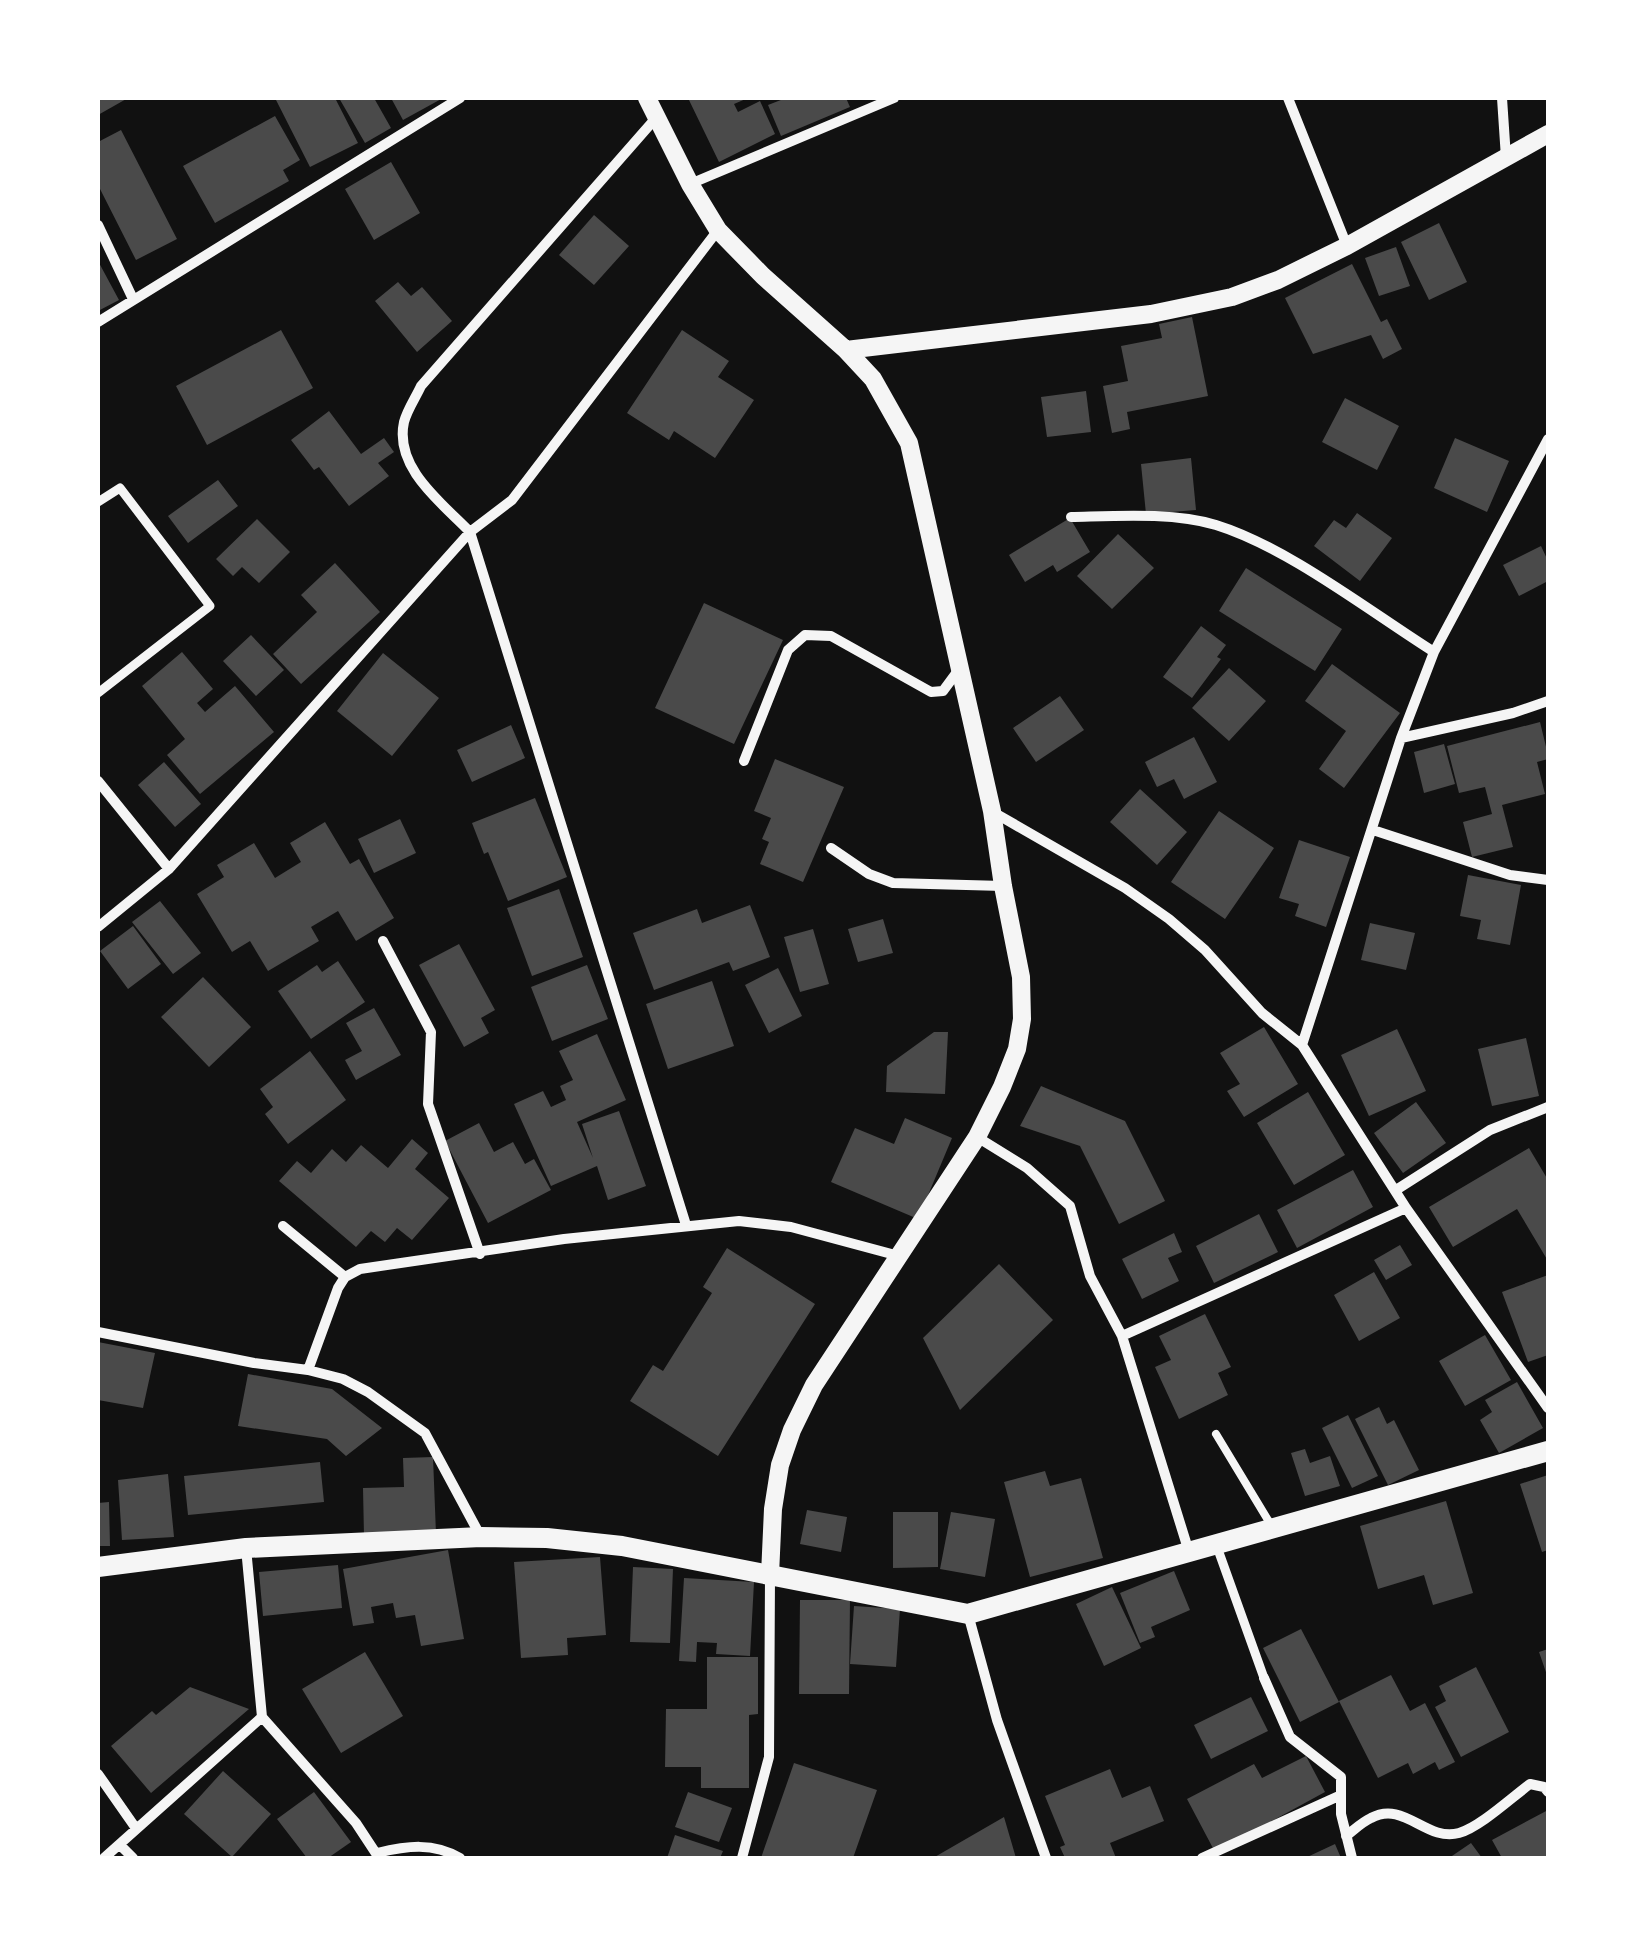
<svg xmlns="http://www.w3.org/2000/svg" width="1646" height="1956" viewBox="0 0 1646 1956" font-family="Arial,sans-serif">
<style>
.building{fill:#4a4a4a}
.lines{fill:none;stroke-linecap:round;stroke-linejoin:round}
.service{stroke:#f5f5f5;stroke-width:8}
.pedestrian{stroke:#f5f5f5;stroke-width:9}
.minor{stroke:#f5f5f5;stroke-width:10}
.tertiary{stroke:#f5f5f5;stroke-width:18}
.secondary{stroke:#f5f5f5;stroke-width:20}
</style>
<rect width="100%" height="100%" fill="#111"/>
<path class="building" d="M98,98H128L98,115Z
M275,98H335L358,143L310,167Z
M339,98H374L391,128L365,143Z
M391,98H443L403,120Z
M688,98H748L734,104L738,112L760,101L775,134L719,162Z
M786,98H846L850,107L781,136L768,105Z
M275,116L300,160L283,170L289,181L215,223L183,166Z
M121,130L177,239L136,260L98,185V142Z
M391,162L420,213L374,240L345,189Z
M594,215L629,246L594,285L559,255Z
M1439,223L1467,282L1429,300L1401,242Z
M1396,247L1410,286L1379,296L1365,258Z
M98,261L119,300L98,311Z
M1352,264L1381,322L1387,319L1402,349L1383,359L1371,335L1313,354L1285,298Z
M398,282L411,296L422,287L452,321L417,352L375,301Z
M1192,317L1208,396L1127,412L1130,429L1112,433L1103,386L1128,381L1121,346L1162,338L1159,324Z
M281,330L313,388L207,445L176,386Z
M682,330L729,361L718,377L754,400L715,458L674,431L669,440L627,413Z
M1086,391L1091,432L1047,437L1041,397Z
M1345,398L1399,426L1377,470L1322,442Z
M329,411L361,454L384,438L394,452L378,463L389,476L349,506L319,467L314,470L291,440Z
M1455,438L1509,461L1487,512L1434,488Z
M1191,458L1196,510L1146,514L1141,464Z
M218,480L238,506L188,543L168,516Z
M1357,513L1392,538L1360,581L1314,546L1334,520L1346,528Z
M1070,518L1090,552L1057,572L1053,565L1025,582L1009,555Z
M257,519L290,552L259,583L242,567L233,576L216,559Z
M1118,534L1154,568L1112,609L1077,576Z
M1541,546L1548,561V581L1519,596L1503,565Z
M335,563L380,612L301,684L273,654L317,612L301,595Z
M1246,568L1342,629L1315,671L1219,611Z
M704,603L783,640L734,744L655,708Z
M1201,626L1226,645L1217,657L1221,659L1192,698L1163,677Z
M251,635L284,670L256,696L223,661Z
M182,652L213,689L197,703L205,712L235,686L274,732L200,794L167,755L185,739L142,686Z
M383,653L439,698L392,756L337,711Z
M1332,664L1400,713L1344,788L1319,769L1346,731L1305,701Z
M1229,668L1266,701L1229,741L1192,708Z
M1060,696L1084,730L1036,762L1013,728Z
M1540,722L1548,755V759L1537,762L1545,794L1502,805L1513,847L1472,857L1463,822L1492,814L1485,787L1459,793L1447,746Z
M511,725L525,758L472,782L457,750Z
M1194,737L1217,782L1184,799L1174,779L1157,787L1145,762Z
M1444,744L1455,784L1424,793L1414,752Z
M775,759L844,787L803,882L760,864L769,842L762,839L771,818L754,811Z
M164,762L201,804L175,827L138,785Z
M1140,789L1187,832L1157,865L1110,822Z
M535,798L567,877L508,901L488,852L484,854L472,823Z
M1219,811L1274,848L1225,919L1171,882Z
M400,819L416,853L374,873L358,839Z
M325,822L350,864L359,859L394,918L356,941L338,911L311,927L319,941L268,971L250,941L232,952L197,894L224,877L217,865L254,843L275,878L301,862L290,843Z
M1299,840L1350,857L1326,927L1295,916L1299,904L1279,898Z
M1468,875L1521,885L1510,945L1477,939L1481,920L1460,916Z
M559,889L583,957L532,976L507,908Z
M160,901L201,953L173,974L132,922Z
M750,905L770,957L733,971L729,962L654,990L633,933L697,909L702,923Z
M883,919L893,953L858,962L848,929Z
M1370,923L1415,933L1406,970L1361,960Z
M133,926L161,964L128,989L100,951Z
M813,929L829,984L800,992L784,937Z
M459,944L495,1010L481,1018L489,1033L464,1047L419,965Z
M338,961L365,1002L311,1039L278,991L317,965L322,972Z
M587,965L608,1019L552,1041L531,987Z
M778,968L802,1016L769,1033L745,985Z
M203,977L251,1027L209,1067L161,1017Z
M712,981L734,1046L668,1069L646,1004Z
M374,1008L401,1055L356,1080L345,1060L362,1051L346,1023Z
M1264,1027L1298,1084L1244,1117L1227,1091L1240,1084L1220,1053Z
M1397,1029L1426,1091L1369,1116L1341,1055Z
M934,1032H948L945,1094L886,1092L887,1066Z
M597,1034L626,1100L577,1122L593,1158L582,1124L619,1111L646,1186L608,1200L597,1166L551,1186L514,1104L543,1091L551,1107L566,1100L560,1086L573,1080L559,1051Z
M1526,1038L1539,1096L1492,1106L1478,1049Z
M310,1051L346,1100L288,1144L265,1114L273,1107L260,1089Z
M1041,1086L1125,1121L1165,1201L1119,1224L1080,1146L1020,1126Z
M1308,1092L1345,1155L1294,1185L1257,1123Z
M1416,1102L1446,1143L1403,1173L1374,1133Z
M905,1118L952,1138L918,1219L831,1182L855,1128L894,1144Z
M479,1123L494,1152L513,1142L525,1164L534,1159L551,1190L488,1223L445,1141Z
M412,1139L428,1153L415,1169L449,1198L412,1240L397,1228L385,1242L371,1231L356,1247L279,1181L297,1161L311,1173L332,1149L346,1162L361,1145L388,1168Z
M1529,1148L1548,1180V1261L1517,1209L1453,1247L1429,1207Z
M1353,1170L1373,1207L1297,1248L1277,1210Z
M1259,1214L1278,1252L1214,1283L1196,1246Z
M1174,1233L1182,1252L1168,1258L1179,1281L1142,1299L1122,1259Z
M1400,1245L1412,1265L1386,1280L1374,1260Z
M727,1248L815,1304L718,1456L630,1401L653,1365L663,1371L712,1293L703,1287Z
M999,1264L1053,1320L960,1410L923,1338Z
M1374,1272L1400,1318L1359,1341L1334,1295Z
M1548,1275V1355L1528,1362L1502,1292Z
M1205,1314L1231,1367L1218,1373L1228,1395L1179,1419L1155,1367L1171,1360L1159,1336Z
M1485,1335L1511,1380L1465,1406L1439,1361Z
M98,1342L155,1353L143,1408L98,1400Z
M248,1374L332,1389L382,1428L346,1456L327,1439L238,1426Z
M1517,1382L1543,1428L1499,1453L1480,1420L1492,1412L1485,1400Z
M1379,1407L1387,1424L1394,1420L1419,1470L1388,1485L1355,1419Z
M1348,1415L1378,1476L1352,1488L1322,1428Z
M1305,1449L1310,1463L1330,1456L1340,1486L1305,1496L1291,1453Z
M433,1457L436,1534L364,1536L363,1488L404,1487L403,1458Z
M320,1462L324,1502L188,1515L184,1476Z
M1045,1471L1050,1486L1081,1478L1103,1558L1030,1577L1004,1482Z
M168,1474L174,1537L122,1540L118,1480Z
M1548,1475V1550L1542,1552L1520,1484Z
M1446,1501L1473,1593L1433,1605L1424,1575L1378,1589L1360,1526Z
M109,1502L110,1546H98V1503Z
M807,1510L847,1517L841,1552L800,1544Z
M893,1512H938V1567L893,1568Z
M951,1512L995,1519L985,1577L940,1569Z
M448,1550L464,1639L421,1646L415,1615L396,1618L393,1603L371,1607L374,1623L353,1626L343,1569Z
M600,1557L606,1635L567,1638L568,1655L521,1658L514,1562Z
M338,1565L342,1608L263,1616L259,1572Z
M633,1567L673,1569L670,1643L630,1642Z
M1174,1571L1190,1610L1151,1627L1155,1637L1140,1643L1120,1593Z
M684,1578L754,1582L750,1656L716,1654L717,1643L697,1642L696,1662L679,1661Z
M1112,1587L1141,1648L1104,1666L1076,1604Z
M800,1600H850L849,1694H799Z
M854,1606L900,1609L896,1667L850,1664Z
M1301,1629L1339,1702L1300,1722L1263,1648Z
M1548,1649V1678L1539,1652Z
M365,1652L403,1716L341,1753L302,1689Z
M707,1657H758V1714L749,1715V1788H701V1767H665L666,1709H707Z
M1476,1667L1509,1732L1461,1757L1435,1707L1446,1701L1439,1686Z
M1391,1675L1410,1711L1425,1703L1455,1762L1439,1770L1435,1762L1413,1774L1408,1763L1378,1778L1339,1701Z
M190,1687L249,1709L151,1793L111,1746L152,1711L156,1715Z
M1251,1697L1268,1731L1211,1759L1194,1725Z
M1306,1756L1325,1792L1215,1852L1187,1799L1254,1764L1262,1778Z
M794,1763L877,1790L853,1858H761Z
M1110,1769L1122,1798L1150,1786L1164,1821L1110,1843L1116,1858H1065L1060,1847L1065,1845L1045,1796Z
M223,1771L271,1814L232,1857L184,1814Z
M314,1792L351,1842L328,1858H307L277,1819Z
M688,1792L732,1808L719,1842L675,1827Z
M1548,1810V1858H1502L1492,1840Z
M1004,1817L1016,1858H933Z
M675,1835L723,1851L720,1858H667Z
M1471,1843L1482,1858H1449Z
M1335,1844L1341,1858H1305Z"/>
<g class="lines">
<path class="service" d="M1216,1434L1271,1525"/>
<path class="pedestrian" d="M98,502L120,488L210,606L98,693
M1216,1544L1264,1678"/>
<path class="minor" d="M1288,98L1347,246
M1502,98L1506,158
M655,119L421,386C416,397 407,410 404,422C394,468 442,503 470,532L686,1225
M690,184L894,98
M98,225L133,299
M98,322L460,98
M1071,517C1116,516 1173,512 1216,525C1287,547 1369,611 1434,652
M1401,738L1513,713L1548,701
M744,761L788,650L805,635L831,636L931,692L943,691L960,668
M98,781L169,869
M993,812L1125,888L1169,919L1205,950L1262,1013L1302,1045L1406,1208L1548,1408
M1373,830L1510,875L1548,880
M831,848L869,874L893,883L1003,886
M98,927L169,869L470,532L512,500L718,230
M383,941L431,1032L428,1104L480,1254
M1302,1045L1401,738L1434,652L1548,439
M977,1137L1027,1168L1070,1206L1090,1276L1122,1336L1189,1552
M1396,1190L1490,1130L1548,1107
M283,1226L345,1277
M98,1332L254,1363L308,1370L343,1379L368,1392L425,1433L481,1537
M1122,1336L1406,1208
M308,1370L338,1288L345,1277L360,1269L564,1239L739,1221L791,1227L899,1256
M968,1614L997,1720L1046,1858
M1264,1678L1290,1737L1341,1777V1814L1352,1858
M262,1717L356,1823L379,1858
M98,1774L135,1827
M1346,1836C1354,1830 1362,1822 1371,1818C1404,1800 1426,1842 1459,1833C1480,1827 1511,1798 1530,1784L1544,1787L1548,1792
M120,1845L133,1858
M377,1853C407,1846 433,1842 460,1858
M104,1858L262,1717L246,1548
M742,1858L769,1757L770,1576
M1202,1858L1341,1795"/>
<path class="tertiary" d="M647,98L690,184L718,230L763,276L846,350L873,379L909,443L992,811L1003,886L1021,977L1022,1019L1017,1049L1002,1087L977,1137L814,1385L792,1430L780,1465L773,1509L770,1575
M846,350L1151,314L1232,297L1278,280L1347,246L1548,134"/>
<path class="secondary" d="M98,1567L246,1548L481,1537L547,1538L622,1546L968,1614L1548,1451"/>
</g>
<rect width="1646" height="1956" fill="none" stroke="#ffffff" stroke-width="200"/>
</svg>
